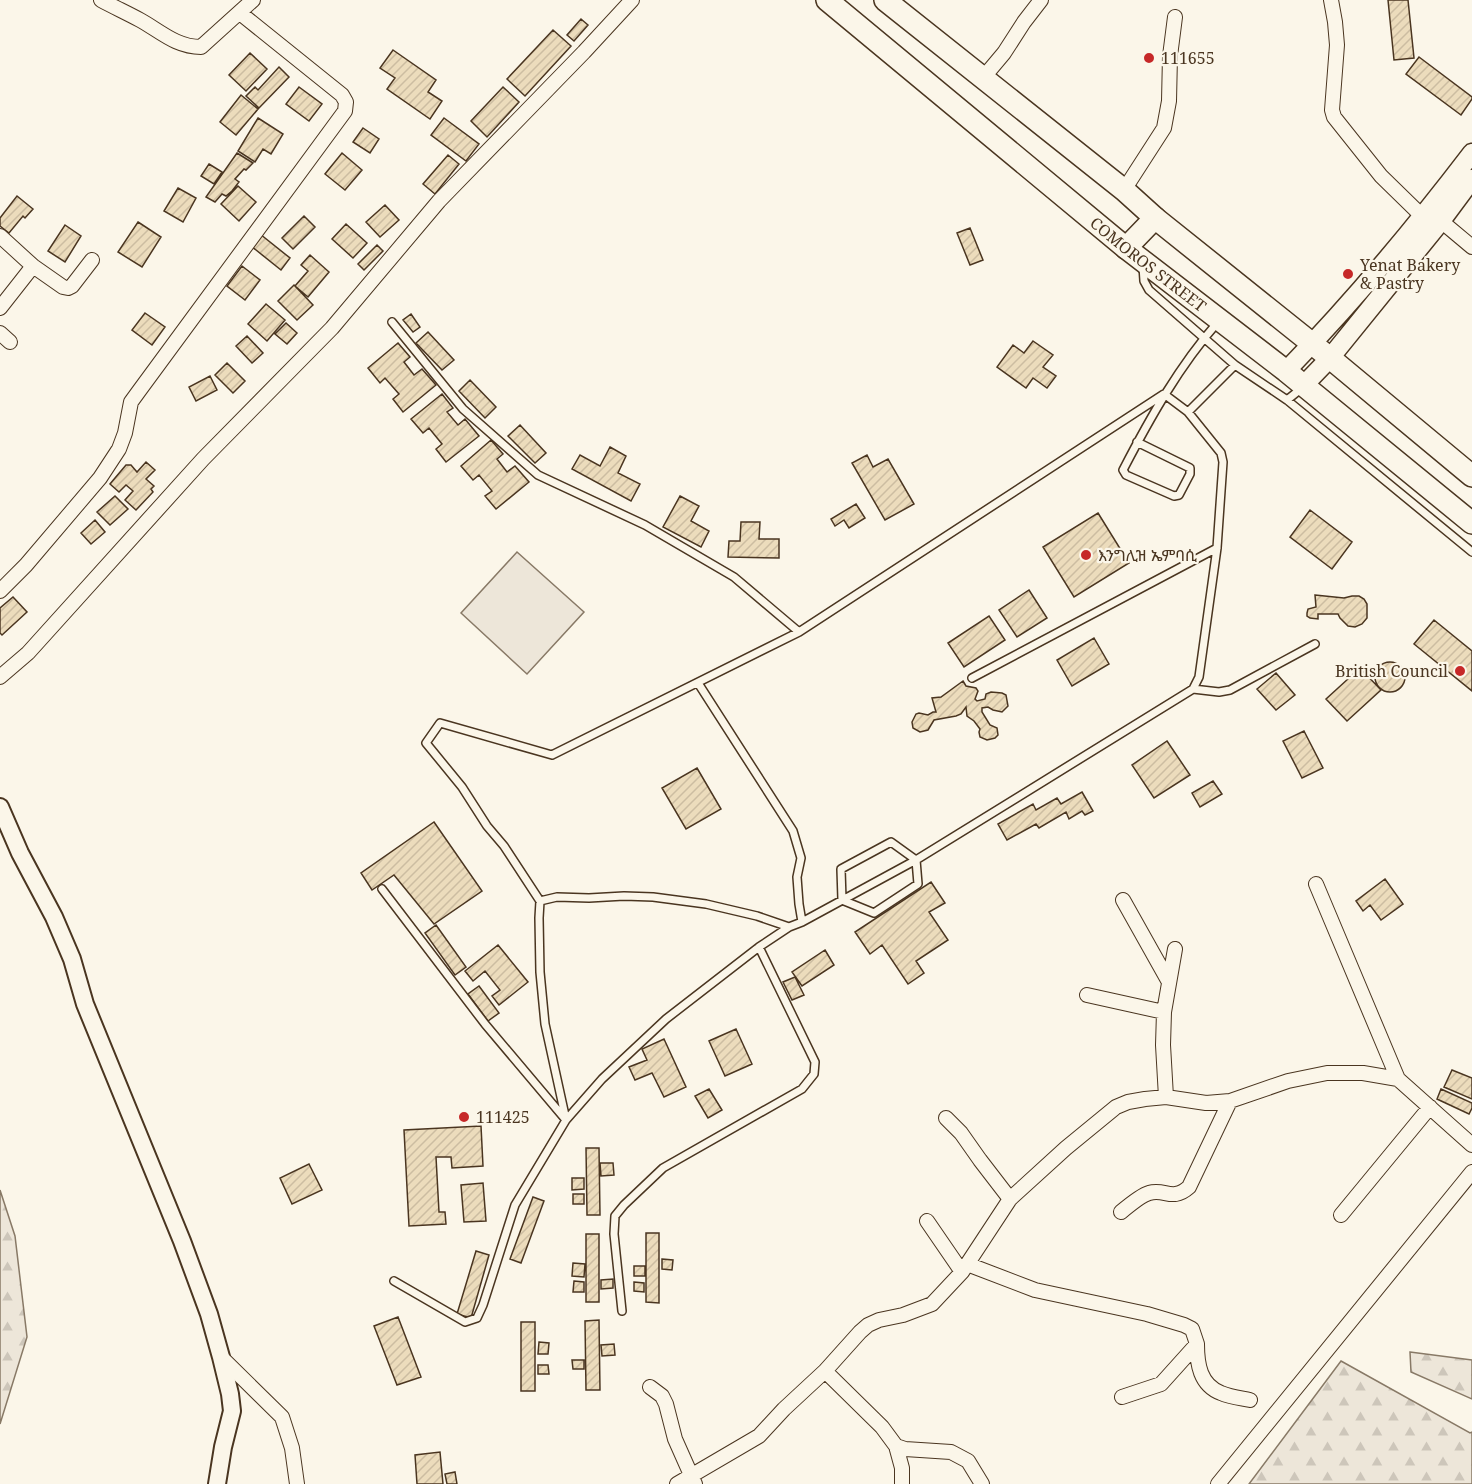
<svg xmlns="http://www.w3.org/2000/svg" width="1472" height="1484" viewBox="0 0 1472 1484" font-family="'Noto Serif','Noto Sans Ethiopic',serif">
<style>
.forest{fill:url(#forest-firs);stroke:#887966;stroke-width:1.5}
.garden{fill:#ede6d9;stroke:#887966;stroke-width:1.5}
.building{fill:url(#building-hatch);stroke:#4a3520;stroke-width:1.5}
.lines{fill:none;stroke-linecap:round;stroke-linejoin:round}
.service-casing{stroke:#4a3520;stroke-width:10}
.minor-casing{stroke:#4a3520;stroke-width:16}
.tertiary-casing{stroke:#4a3520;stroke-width:20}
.secondary-casing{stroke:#4a3520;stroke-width:21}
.primary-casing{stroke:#4a3520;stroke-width:24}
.service{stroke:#fbf6e9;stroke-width:7}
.minor{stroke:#fbf6e9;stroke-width:14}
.tertiary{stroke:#fbf6e9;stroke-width:16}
.secondary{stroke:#fbf6e9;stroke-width:18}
.primary{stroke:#fbf6e9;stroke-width:21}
.poi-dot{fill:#c62828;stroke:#fbf6e9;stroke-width:2}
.labels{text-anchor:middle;stroke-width:4.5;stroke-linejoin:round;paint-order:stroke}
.poi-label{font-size:16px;fill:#4a3520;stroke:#fbf6e9;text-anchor:start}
.street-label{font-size:16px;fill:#4a3520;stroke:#fbf6e9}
</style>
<defs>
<pattern id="forest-firs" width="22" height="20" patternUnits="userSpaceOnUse" patternTransform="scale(1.5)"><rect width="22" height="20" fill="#ede6d9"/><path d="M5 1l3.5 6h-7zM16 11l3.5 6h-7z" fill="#cdc6ba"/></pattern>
<pattern id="building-hatch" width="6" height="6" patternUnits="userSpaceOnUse" patternTransform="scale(1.5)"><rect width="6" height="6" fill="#ecdcbc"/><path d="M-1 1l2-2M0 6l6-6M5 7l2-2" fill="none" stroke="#ccbda1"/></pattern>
</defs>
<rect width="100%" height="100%" fill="#fbf6e9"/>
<path class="forest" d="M0,1190L15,1236L27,1337L0,1424Z
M1410,1352L1472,1360V1399L1411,1372Z
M1341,1361L1470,1433L1472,1432V1484H1249Z"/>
<path class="garden" d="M517,552L584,612L527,674L461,613Z"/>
<path class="building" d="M1388,0H1408L1414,58L1394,60Z
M581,19L588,25L574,41L567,35Z
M553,30L571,46L525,96L507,79Z
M393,50L436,80L428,92L442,101L430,119L387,89L395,78L380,68Z
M250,53L267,69L246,91L229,75Z
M1419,57L1472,97V99L1461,115L1406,74Z
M279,67L289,77L259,108L246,96L255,87L258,90Z
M299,87L322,104L309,121L286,104Z
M503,87L519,102L487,137L471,121Z
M241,95L258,109L236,135L220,122Z
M258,118L283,134L271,154L263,149L255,162L238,151Z
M444,118L479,144L466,161L431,135Z
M363,128L379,139L370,153L353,142Z
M237,153L253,163L246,170L244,169L235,179L239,182L232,191L226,196L222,194L215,202L206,197Z
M342,153L362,170L345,190L325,174Z
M448,155L459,164L435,194L423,184Z
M209,164L222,172L214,184L201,176Z
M238,186L256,202L239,221L221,204Z
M178,188L196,198L183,222L164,211Z
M17,196L33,209L25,218L23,216L9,233L0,226V218Z
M385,205L399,220L380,237L366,222Z
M304,216L315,227L293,249L282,238Z
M138,222L161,237L142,267L118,252Z
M346,224L367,243L353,258L332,239Z
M65,225L81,236L65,262L48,251Z
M970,228L983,260L970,265L957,233Z
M260,234L290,258L281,270L251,246Z
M377,245L383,251L364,270L358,264Z
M310,255L329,272L308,297L295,286L308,271L301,265Z
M242,266L260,280L245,300L227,286Z
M294,285L313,305L297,320L278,301Z
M266,304L285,320L267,341L248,324Z
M145,313L165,327L152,345L132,330Z
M411,314L420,327L413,332L403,320Z
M286,323L297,333L287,344L275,334Z
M428,332L454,360L442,370L416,343Z
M247,336L263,353L252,363L236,346Z
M1033,341L1053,355L1043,367L1056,376L1047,388L1033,378L1026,388L997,367L1013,345L1024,353Z
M398,343L410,357L404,362L414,375L422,369L436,385L403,412L393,399L399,394L385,378L380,383L368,368Z
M227,363L245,381L233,393L215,375Z
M210,376L217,390L196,401L189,387Z
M470,380L496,407L485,418L459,391Z
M442,394L453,408L447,412L458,425L465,419L479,436L446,462L436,449L442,444L429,428L423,433L411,419Z
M520,425L546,453L535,463L508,436Z
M491,440L503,454L497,459L507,472L515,466L529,482L496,509L485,496L492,491L479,475L473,480L461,466Z
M610,447L626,456L618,473L640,484L631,501L572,469L580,455L600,466Z
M867,455L873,467L888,459L914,504L885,520L852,463Z
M146,462L155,470L146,479L154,486L151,489L153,492L136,510L125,500L133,491L126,485L119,492L110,484L126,465H131L137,472Z
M115,496L128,509L110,525L97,512Z
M680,496L699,506L691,521L709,531L701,547L663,527Z
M856,504L865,518L849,528L844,520L835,526L831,519Z
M1310,510L1352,542L1332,569L1290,537Z
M1098,513L1129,563L1074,597L1043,547Z
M95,520L105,532L91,544L81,533Z
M741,522H760L759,539H779V558L728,557L729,541H740Z
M1029,590L1047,618L1017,637L999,610Z
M1315,595L1344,598L1352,596H1359L1364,599L1367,604V618L1362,624L1355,627L1348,626L1340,618L1338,614H1318V619L1310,618L1307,616V613L1308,609L1316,607Z
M13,597L27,612L2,635L0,633V608Z
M989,616L1005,640L964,667L948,643Z
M1434,620L1472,651V691L1414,644Z
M1094,638L1109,664L1072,686L1057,660Z
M1375 677a15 15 0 1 1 30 0a15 15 0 1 1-30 0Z
M1360,668L1381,690L1347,721L1326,699Z
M1276,673L1295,695L1276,710L1257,689Z
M963,681L966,686L976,688L978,691L975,699L977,701L985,699L986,694L991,692L1002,693L1006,695L1008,706L1002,712L993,710L988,707L982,708V712L990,725L997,728L998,735L995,738L987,740L980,737L979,732L980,729L974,721L967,716L966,707L961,714L956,716L934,720L928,730L920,732L913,728L912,722L916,714L919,713L928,715L933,712H936L932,698L941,697Z
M1304,731L1323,768L1302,778L1283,741Z
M1167,741L1190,775L1154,798L1132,765Z
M697,768L721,809L686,829L662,788Z
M1213,781L1222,794L1200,807L1192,793Z
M1082,792L1093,811L1085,815L1082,811L1069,819L1066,812L1039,828L1036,824L1007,840L998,824L1033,804L1036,810L1057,798L1061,804Z
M434,822L482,891L434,924L394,875L372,890L361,873Z
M1385,879L1403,904L1381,920L1370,905L1363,911L1356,901Z
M931,882L945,903L929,912L948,940L916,961L924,973L908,984L882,945L870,954L855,932Z
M436,925L466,967L455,975L425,933Z
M498,945L528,982L499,1005L492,996L500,990L485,971L473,981L465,971Z
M825,950L834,965L802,986L792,972Z
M795,977L804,995L792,1000L783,982Z
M479,986L499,1013L488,1021L468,994Z
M736,1029L752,1064L725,1076L709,1041Z
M664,1039L686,1087L664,1097L652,1073L635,1080L629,1067L647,1060L642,1049Z
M1452,1070L1472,1078V1099L1444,1087Z
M709,1089L722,1110L708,1118L695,1096Z
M1441,1089L1472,1103V1108L1469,1114L1437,1099Z
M481,1126L483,1166L452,1168L451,1157H436L439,1212H445L446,1224L409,1226L404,1130Z
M586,1148H599L600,1215H587Z
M600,1163H613L614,1175L601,1176Z
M309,1164L322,1190L292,1204L280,1178Z
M572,1178H584V1189L572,1190Z
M483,1183L486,1221L464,1222L461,1185Z
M573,1194H584V1204H573Z
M533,1197L544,1201L521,1263L510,1259Z
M646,1233H659V1303L646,1302Z
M586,1234H599V1302H586Z
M476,1251L489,1255L471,1318L457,1314Z
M662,1259L673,1260L672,1270L662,1269Z
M573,1263L585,1264L584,1277L572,1276Z
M634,1266H645V1276H634Z
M613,1279V1288L601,1289V1280Z
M574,1281L584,1282V1292H573Z
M634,1282L644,1283V1292L634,1291Z
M398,1317L421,1377L397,1385L374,1326Z
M599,1320L600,1390H586L585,1321Z
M521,1322H535V1391H521Z
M539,1342L549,1343L548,1354H538Z
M614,1344L615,1355L602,1356L601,1345Z
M572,1360H584V1369H573Z
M538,1365H548L549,1374H538Z
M440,1452L443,1484H417L415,1455Z
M455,1472L457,1484H447L445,1474Z"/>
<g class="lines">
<defs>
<path id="service" d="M1143,266L1144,281L1149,290L1235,365
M392,322L463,409L538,475L645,525L734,577L799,632
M1164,394L1188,412L1221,453L1223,462L1217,548L1199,677L1193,689L916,860L802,922L789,927L757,916L706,904L653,897L624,896L589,898L557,897L540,901L504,846L487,826L462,787L426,743L440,723L552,755L799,632Z
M1287,400L1472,552
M1188,412L1235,365L1287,400L1302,388
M1137,442L1190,468V474L1179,495L1174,496L1126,475L1123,470C1150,418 1179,366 1218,322
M972,678L1217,548
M698,683L793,831L801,858L797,877L799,904L802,922
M1193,689L1219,692L1230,690L1315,644
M891,842L916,860L918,884L874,913L842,900L841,869Z
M382,889L485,1024L566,1120L545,1024L540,972L539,918L540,901
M394,1281L465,1322L477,1318L483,1305L515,1205L566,1120L602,1079L666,1019L759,947L789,927
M622,1311L614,1234L615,1216L624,1205L663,1168L802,1089L814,1074L815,1062L759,947"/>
<path id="minor" d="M101,0C114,7 127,13 140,20C160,31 176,47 201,47L253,0
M1331,0L1335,22L1337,45L1332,110L1334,117L1381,176L1423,217
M983,78L1004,53L1024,22L1041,0
M1124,190L1164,128L1169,101L1170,56L1175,17
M1441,221L1472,247
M0,236L33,266L63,287L68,288L72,286L92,260
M0,308L33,266
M0,333L10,342
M0,591L26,565L100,478L119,449L125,433L131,402L139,391L345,111L346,102L342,95L240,13
M0,677L28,653L203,459L332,328L439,201L584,52L632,0
M1316,884L1398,1079L1472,1145
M1123,900L1169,982
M1087,995L1164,1012
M1166,1097L1163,1045L1164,1012L1175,949
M946,1118L961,1133L980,1160L1010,1199
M1121,1212C1127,1207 1142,1195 1149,1193C1165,1188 1172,1202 1189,1187L1230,1101
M1341,1215L1430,1107
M927,1221L962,1272
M967,1264L1035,1290L1147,1314L1184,1325L1192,1329L1197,1344L1161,1384L1122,1397
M1197,1344C1197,1364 1200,1385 1221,1393C1230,1397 1240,1398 1250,1400
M221,1357L282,1417L292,1448L297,1484
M650,1387L662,1396L666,1404L675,1439L695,1484
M896,1446L902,1468V1484
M677,1484L759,1436L784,1409L825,1371
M982,1484L968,1461L951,1452L905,1449L896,1446L882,1427L825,1371L860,1332L868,1325L879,1320L903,1315L932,1304L962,1272L1010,1199L1066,1148L1116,1107L1128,1102L1145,1099L1166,1097L1206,1103L1230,1101L1288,1081L1327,1073H1363L1398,1079
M1218,1484L1472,1172"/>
<path id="tertiary" d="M0,807L20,853L54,917L72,959L85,1004L182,1241L209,1314L221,1357L230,1394L232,1411L223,1447L217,1484"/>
<path id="secondary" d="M1286,371C1352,303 1414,229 1472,153
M1303,386L1330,358L1441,221L1472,179"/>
<g id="primary">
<path id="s1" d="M827,0L1126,248L1286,371L1472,523"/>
<path d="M885,0L1124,190L1155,218L1330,358L1472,476"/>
<path d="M1126,248L1155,218"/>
</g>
</defs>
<use href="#service" class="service-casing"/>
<use href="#minor" class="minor-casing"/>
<use href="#tertiary" class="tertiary-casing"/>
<use href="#secondary" class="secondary-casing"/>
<use href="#primary" class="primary-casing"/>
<use href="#service" class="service"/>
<use href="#minor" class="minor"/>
<use href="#tertiary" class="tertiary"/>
<use href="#secondary" class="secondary"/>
<use href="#primary" class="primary"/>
</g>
<g class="poi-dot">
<circle cx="1149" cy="58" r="6"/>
<circle cx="1348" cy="274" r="6"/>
<circle cx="1086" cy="555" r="6"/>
<circle cx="1460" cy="671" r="6"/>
<circle cx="464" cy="1117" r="6"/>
</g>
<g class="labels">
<g class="poi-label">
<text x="1161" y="64">111655</text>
<text x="1360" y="271">Yenat Bakery<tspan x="1360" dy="18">&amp; Pastry</tspan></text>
<text x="1098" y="561">እንግሊዝ ኤምባሲ</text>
<text x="1448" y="677" text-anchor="end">British Council</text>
<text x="476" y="1123">111425</text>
</g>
<g class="street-label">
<text dy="6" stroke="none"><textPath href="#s1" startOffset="416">COMOROS STREET</textPath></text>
</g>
</g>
</svg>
